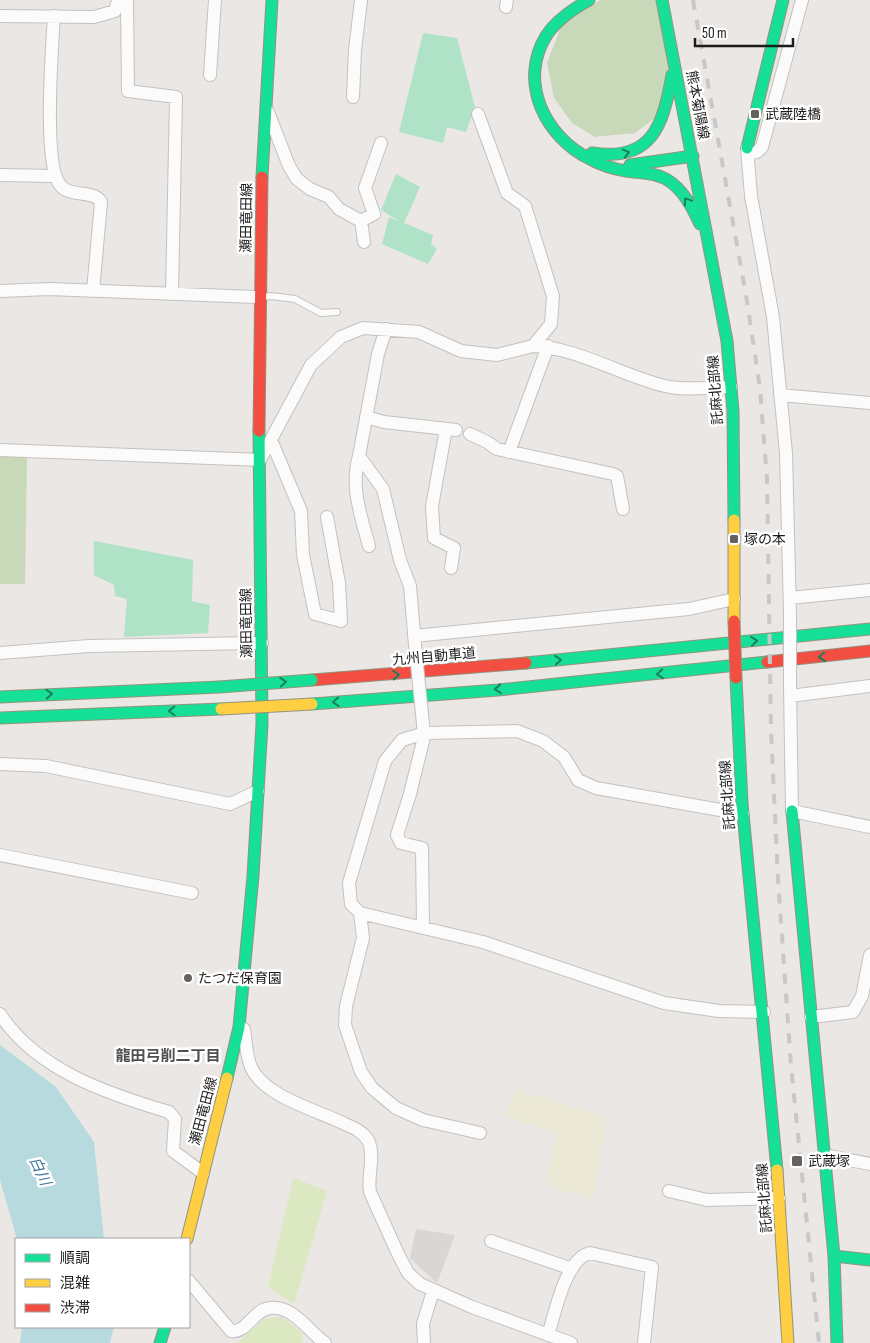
<svg xmlns="http://www.w3.org/2000/svg" width="870" height="1343" viewBox="0 0 870 1343" font-family="'Sofia Sans Condensed','Noto Sans JP',sans-serif">
<style>
.religious{fill:#d8d7d6}
.farmland{fill:#ece9d7}
.grass{fill:#dbe8c2}
.forest{fill:#c8d9b9}
.pitch{fill:#afe2c6}
.water{fill:#b7dade}
.lines{fill:none;stroke-linecap:round;stroke-linejoin:round}
.lane-casing{stroke:#c3c2c0;stroke-width:8}
.street-casing{stroke:#c3c2c0;stroke-width:14}
.fast-casing{stroke:#94937d;stroke-width:13}
.slow-casing{stroke:#94937d;stroke-width:13}
.jam-casing{stroke:#94937d;stroke-width:13}
.lane{stroke:#fcfbfb;stroke-width:6}
.street{stroke:#fcfbfb;stroke-width:12}
.fast{stroke:#16e098;stroke-width:11}
.slow{stroke:#ffcf43;stroke-width:11}
.jam{stroke:#f24e42;stroke-width:11}
.rail{stroke:#c9c8c8;stroke-width:4;stroke-dasharray:10 10;stroke-linecap:butt}
.street-bridge-casing{stroke:#c3c2c0;stroke-width:14;stroke-linecap:butt}
.fast-bridge-casing{stroke:#94937d;stroke-width:13;stroke-linecap:butt}
.slow-bridge-casing{stroke:#94937d;stroke-width:13;stroke-linecap:butt}
.jam-bridge-casing{stroke:#94937d;stroke-width:13;stroke-linecap:butt}
.street-bridge{stroke:#fcfbfb;stroke-width:12}
.fast-bridge{stroke:#16e098;stroke-width:11}
.slow-bridge{stroke:#ffcf43;stroke-width:11}
.jam-bridge{stroke:#f24e42;stroke-width:11}
.oneway{stroke:#197e5a}
.poi-dot{fill:#646362;stroke:#fff;stroke-width:2}
.labels{text-anchor:middle;stroke-width:5;stroke-linejoin:round;paint-order:stroke}
.street-label{font-size:14px;fill:#1c1c1c;stroke:#fff}
.poi-label{font-size:14px;fill:#1c1c1c;stroke:#fff;text-anchor:start}
.neighbourhood-label{font-size:15px;font-weight:bold;fill:#4f4f4f;stroke:#fff}
.water-label{font-size:15px;font-style:italic;fill:#43799b;stroke:#fff}
</style>
<rect width="100%" height="100%" fill="#eae7e4"/>
<path class="religious" d="M416,1229L455,1235L437,1283L410,1258Z"/>
<path class="farmland" d="M517,1090L607,1117L593,1199L545,1185L557,1133L504,1116Z"/>
<path class="grass" d="M293,1178L327,1191L294,1304L268,1287Z
M282,1317L302,1333V1343H237L264,1319Z"/>
<path class="forest" d="M600,0H658L669,63L660,114L635,133L595,137L572,123L554,98L547,63L561,27Z
M0,455L27,456L25,584H0Z"/>
<path class="pitch" d="M423,33L457,38L475,107L466,132L447,127L443,143L399,132Z
M396,174L420,187L404,223L433,235L431,244L437,249L428,264L382,244L389,217L399,221L381,210Z
M94,541L193,560L192,601L210,605L208,633L124,637L127,599L115,596L114,585L94,575Z"/>
<path class="water" d="M0,1045L56,1087L94,1142L104,1239H17L0,1180Z
M22,1327H114L110,1343H20Z"/>
<g class="lines">
<defs>
<path id="lane" d="M260,297L271,296L295,299L321,313L337,312"/>
<path id="street" d="M127,0L128,91L176,97L172,294
M506,7L507,0
M0,16L94,17L115,11L118,0
M54,16C52,48 43,164 60,185C70,198 93,189 101,202L93,291
M210,75L215,0
M353,97L355,50L361,0
M268,112L289,166L297,179L310,189L329,197L339,209L361,221L364,242
M747,148L751,196L773,317L786,453L790,614
M748,154L757,152L762,147L802,0
M0,175L54,176
M361,221L374,214L365,188L381,143
M0,291L49,289L259,297
M386,329L378,354L359,456L383,489L400,560L410,586L415,645
M533,346C575,347 623,376 665,386C685,391 710,387 731,387
M780,395L870,403
M366,417L384,422L456,430
M446,429L432,506L434,538L454,548L451,568
M470,434L487,442L497,449L613,474L617,476L623,509
M271,440L301,511L303,555L315,614L341,621L339,583L327,517
M0,450L260,460L311,365L341,337L363,328L419,332L461,351L497,355L533,346L551,324L553,296L525,206L507,193L478,114
M509,452L548,346
M359,456C350,487 361,516 369,546
M790,598L870,590
M414,636L689,609L734,599
M0,653L89,646L262,643
M790,686L792,811L870,827
M790,696L870,686
M0,764L46,766L230,804L258,791
M0,855L192,893
M360,913L483,942L664,1003L719,1011L764,1012
M423,927L422,848L401,843L397,835L410,794L425,733L423,726
M0,1014C36,1070 108,1094 169,1112L175,1119L173,1151L203,1173
M811,1017L853,1012L862,996L870,955
M240,1027L244,1029C246,1042 246,1055 251,1067C264,1097 317,1110 345,1124C354,1128 364,1132 369,1142C375,1159 367,1175 370,1192L399,1256L408,1273L420,1284L472,1307L571,1343
M480,1133L423,1120L396,1108L372,1088L361,1072L345,1025L346,1006L363,938L360,913L351,904L349,883L385,761L402,740L425,733L517,731L543,741L564,757L578,780L596,788L743,814
M824,1155L870,1164
M669,1191L707,1200L779,1198
M491,1241L572,1269
M189,1281L231,1331C246,1334 254,1309 270,1308C293,1305 308,1331 325,1343
M548,1335C555,1314 565,1259 590,1253L652,1267L644,1343
M424,1343L423,1324L433,1291"/>
<path id="fast" d="M589,0C573,9 556,20 546,36C518,82 545,137 590,159C601,165 613,169 626,171C639,173 654,172 666,179C683,189 692,207 700,224
M662,0L727,341L733,411L734,520
M747,148L783,0
M592,153C652,162 663,126 672,75
M630,165L693,156
M262,177L272,0
M526,663L870,629
M736,678L742,803L777,1170
M0,697L219,687
M312,704L498,690L767,662
M0,718L221,709
M792,811L834,1256L837,1343
M227,1078L239,1027L253,876L262,724L259,431
M834,1256L870,1260
M160,1343L165,1327"/>
<path id="slow" d="M734,520V621
M777,1170L788,1343
M187,1239L227,1078"/>
<path id="jam" d="M259,431L262,177
M767,662L870,651
M312,680L526,663"/>
</defs>
<use href="#lane" class="lane-casing"/>
<use href="#street" class="street-casing"/>
<use href="#fast" class="fast-casing"/>
<use href="#slow" class="slow-casing"/>
<use href="#jam" class="jam-casing"/>
<use href="#lane" class="lane"/>
<use href="#street" class="street"/>
<use href="#fast" class="fast"/>
<use href="#slow" class="slow"/>
<use href="#jam" class="jam"/>
<path class="rail" d="M693,0L747,301L760,389L767,479L771,731L778,879L791,1066L819,1343"/>
<defs>
<path id="street-bridge" d="M415,645L423,724
M790,686V614"/>
<path id="fast-bridge" d="M219,687L312,680"/>
<path id="slow-bridge" d="M221,709L312,704"/>
<path id="jam-bridge" d="M734,621L736,678"/>
</defs>
<use href="#street-bridge" class="street-bridge-casing"/>
<use href="#fast-bridge" class="fast-bridge-casing"/>
<use href="#slow-bridge" class="slow-bridge-casing"/>
<use href="#jam-bridge" class="jam-bridge-casing"/>
<use href="#street-bridge" class="street-bridge"/>
<use href="#fast-bridge" class="fast-bridge"/>
<use href="#slow-bridge" class="slow-bridge"/>
<use href="#jam-bridge" class="jam-bridge"/>
</g>
<defs><path id="oneway-chevron" d="M-2-3.5L2.5 0L-2 3.5" fill="none" stroke-width="1.6" stroke-linecap="round" stroke-linejoin="round" transform="scale(1.25)"/></defs>
<g class="oneway">
<use href="#oneway-chevron" transform="translate(626 153) rotate(-15)"/>
<use href="#oneway-chevron" transform="translate(687 201) rotate(-124)"/>
<use href="#oneway-chevron" transform="translate(754 641) rotate(-6)"/>
<use href="#oneway-chevron" transform="translate(822 657) rotate(174)"/>
<use href="#oneway-chevron" transform="translate(558 660) rotate(-5)"/>
<use href="#oneway-chevron" transform="translate(660 674) rotate(175)"/>
<use href="#oneway-chevron" transform="translate(396 675) rotate(-4)"/>
<use href="#oneway-chevron" transform="translate(283 682) rotate(-4)"/>
<use href="#oneway-chevron" transform="translate(498 689) rotate(175)"/>
<use href="#oneway-chevron" transform="translate(49 694) rotate(-3)"/>
<use href="#oneway-chevron" transform="translate(336 702) rotate(176)"/>
<use href="#oneway-chevron" transform="translate(172 711) rotate(178)"/>
</g>
<g class="poi-dot">
<rect x="750" y="109" width="10" height="10" rx="2.5"/>
<rect x="729" y="534" width="10" height="10" rx="2.5"/>
<circle cx="188" cy="978" r="5"/>
<rect x="791" y="1155" width="12" height="12" rx="2.5"/>
</g>
<g class="labels">
<g class="street-label">
<text transform="translate(698 105) rotate(79)" y="5">熊本菊陽線</text>
<text transform="translate(246 218) rotate(-89)" y="5">瀬田竜田線</text>
<text transform="translate(715 390) rotate(-94)" y="5">託麻北部線</text>
<text transform="translate(246 623) rotate(-91)" y="5">瀬田竜田線</text>
<text transform="translate(434 656) rotate(-5)" y="5">九州自動車道</text>
<text transform="translate(727 795) rotate(-94)" y="5">託麻北部線</text>
<text transform="translate(203 1111) rotate(-75)" y="5">瀬田竜田線</text>
<text transform="translate(764 1198) rotate(-94)" y="5">託麻北部線</text>
</g>
<g class="poi-label">
<text x="765" y="119">武蔵陸橋</text>
<text x="744" y="544">塚の本</text>
<text x="198" y="983">たつだ保育園</text>
<text x="808" y="1166">武蔵塚</text>
</g>
<g class="neighbourhood-label">
<text x="168" y="1061">龍田弓削二丁目</text>
</g>
<g class="water-label">
<text transform="translate(40 1171) rotate(65)" y="5">白川</text>
</g>
</g>
<rect x="15" y="1238" width="175" height="90" fill="#ffffff" stroke="#a4a4a4"/>
<rect x="25" y="1254" width="25" height="8" fill="#16e098" stroke="#a4a4a4"/>
<text x="60" y="1263" font-size="15" fill="#1c1c1c">順調</text>
<rect x="25" y="1279" width="25" height="8" fill="#ffcf43" stroke="#a4a4a4"/>
<text x="60" y="1288" font-size="15" fill="#1c1c1c">混雑</text>
<rect x="25" y="1304" width="25" height="8" fill="#f24e42" stroke="#a4a4a4"/>
<text x="60" y="1313" font-size="15" fill="#1c1c1c">渋滞</text>
<path d="M695 38v8h98v-8" fill="none" stroke="#1c1c1c" stroke-width="2.5"/>
<text x="702" y="38" font-size="15" fill="#1c1c1c" stroke="#ffffff" stroke-width="4" paint-order="stroke">50 m</text>
</svg>
